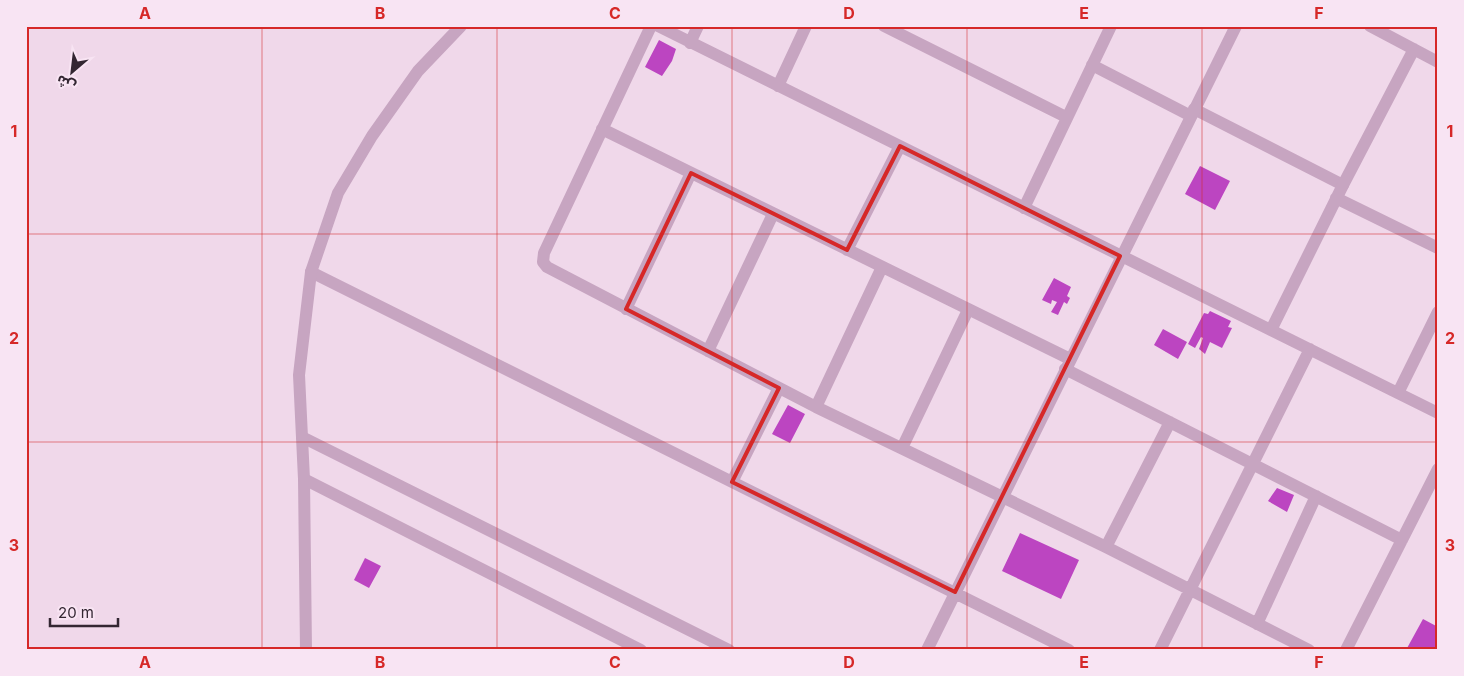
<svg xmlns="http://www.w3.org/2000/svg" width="1464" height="676" viewBox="0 0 1464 676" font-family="Inter,'Noto Sans Arabic',sans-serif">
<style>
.building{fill:#bc45c1}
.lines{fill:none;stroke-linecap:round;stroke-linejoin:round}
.service{stroke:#c7a5c1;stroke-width:12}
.minor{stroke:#c7a5c1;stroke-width:12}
.tertiary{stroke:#c7a5c1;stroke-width:12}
.marked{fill:none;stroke:#d62828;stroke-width:4;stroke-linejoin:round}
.grid{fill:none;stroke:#d62828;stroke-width:1;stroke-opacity:0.55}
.neatline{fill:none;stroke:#d62828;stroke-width:2}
.grid-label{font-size:16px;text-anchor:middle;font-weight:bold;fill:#d62828}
</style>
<rect width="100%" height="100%" fill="#f0d8ea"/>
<path class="building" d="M659,40L676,49L672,61L662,76L645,67Z
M1200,166L1230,181L1215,210L1185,194Z
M1054,278L1071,287L1067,296L1070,298L1067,304L1064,302L1058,315L1051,312L1057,302L1052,300L1051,304L1042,300Z
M1210,311L1231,321L1228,327L1232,328L1222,348L1210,342L1205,354L1199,349L1203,338L1201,337L1195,348L1188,344L1204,313L1208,314Z
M1163,329L1187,342L1178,359L1154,345Z
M788,405L805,414L790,443L772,434Z
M1277,488L1294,495L1287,512L1268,501Z
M1020,533L1079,560L1061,599L1002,571Z
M365,558L381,566L369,588L354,580Z
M1423,619L1438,627V650H1406Z"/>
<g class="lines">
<path class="service" d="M1194,109L1343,185"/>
<path class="minor" d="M651,26L544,253L543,262L547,267L816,407L1106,547L1309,650
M658,26L1438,413
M884,26L1066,117
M1370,26L1438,62
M690,43L698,26
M1092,65L1191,116
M778,86L806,26
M602,129L1070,359
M1336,198L1438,248
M1024,208L1111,26
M847,250L900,146
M311,272L1069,650
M626,309L691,173
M1271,330L1343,185L1414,49
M708,351L773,214
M1065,369L1402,540
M1398,393L1438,312
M816,407L882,267
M302,437L729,650
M902,448L968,310
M304,479L641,650
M732,482L779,388
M1106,547L1170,422
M1257,624L1316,496
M927,650L1236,26
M1160,650L1310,349
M1346,650L1438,469"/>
<path class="tertiary" d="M306,650L304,479L299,375L311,272L338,193L372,136L418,71L461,26"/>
</g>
<path class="marked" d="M900,146L1120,256L955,592L732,482L779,388L626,309L691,173L847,250Z"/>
<path class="grid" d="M262,26V650M497,26V650M732,26V650M967,26V650M1202,26V650M26,234H1438M26,442H1438"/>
<rect width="1464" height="676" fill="none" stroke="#f8e4f3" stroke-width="55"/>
<g transform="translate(72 72) rotate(208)" stroke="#f8e4f3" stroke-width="4" paint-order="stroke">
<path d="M0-4L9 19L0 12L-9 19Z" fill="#332632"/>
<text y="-8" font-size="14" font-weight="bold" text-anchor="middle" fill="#332632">ش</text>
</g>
<path d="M50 618v8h68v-8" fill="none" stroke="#332632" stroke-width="2.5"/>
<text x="58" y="618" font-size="15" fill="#332632" stroke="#f8e4f3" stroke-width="4" paint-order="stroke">20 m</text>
<rect x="28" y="28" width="1408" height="620" class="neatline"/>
<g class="grid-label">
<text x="145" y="19">A</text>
<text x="380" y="19">B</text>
<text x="615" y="19">C</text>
<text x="849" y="19">D</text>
<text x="1084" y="19">E</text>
<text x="1319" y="19">F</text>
<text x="14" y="137">1</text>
<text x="1450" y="137">1</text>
<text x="14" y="344">2</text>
<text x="1450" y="344">2</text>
<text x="14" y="551">3</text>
<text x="1450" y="551">3</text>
<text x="145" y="668">A</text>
<text x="380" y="668">B</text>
<text x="615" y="668">C</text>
<text x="849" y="668">D</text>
<text x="1084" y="668">E</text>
<text x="1319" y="668">F</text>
</g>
</svg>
